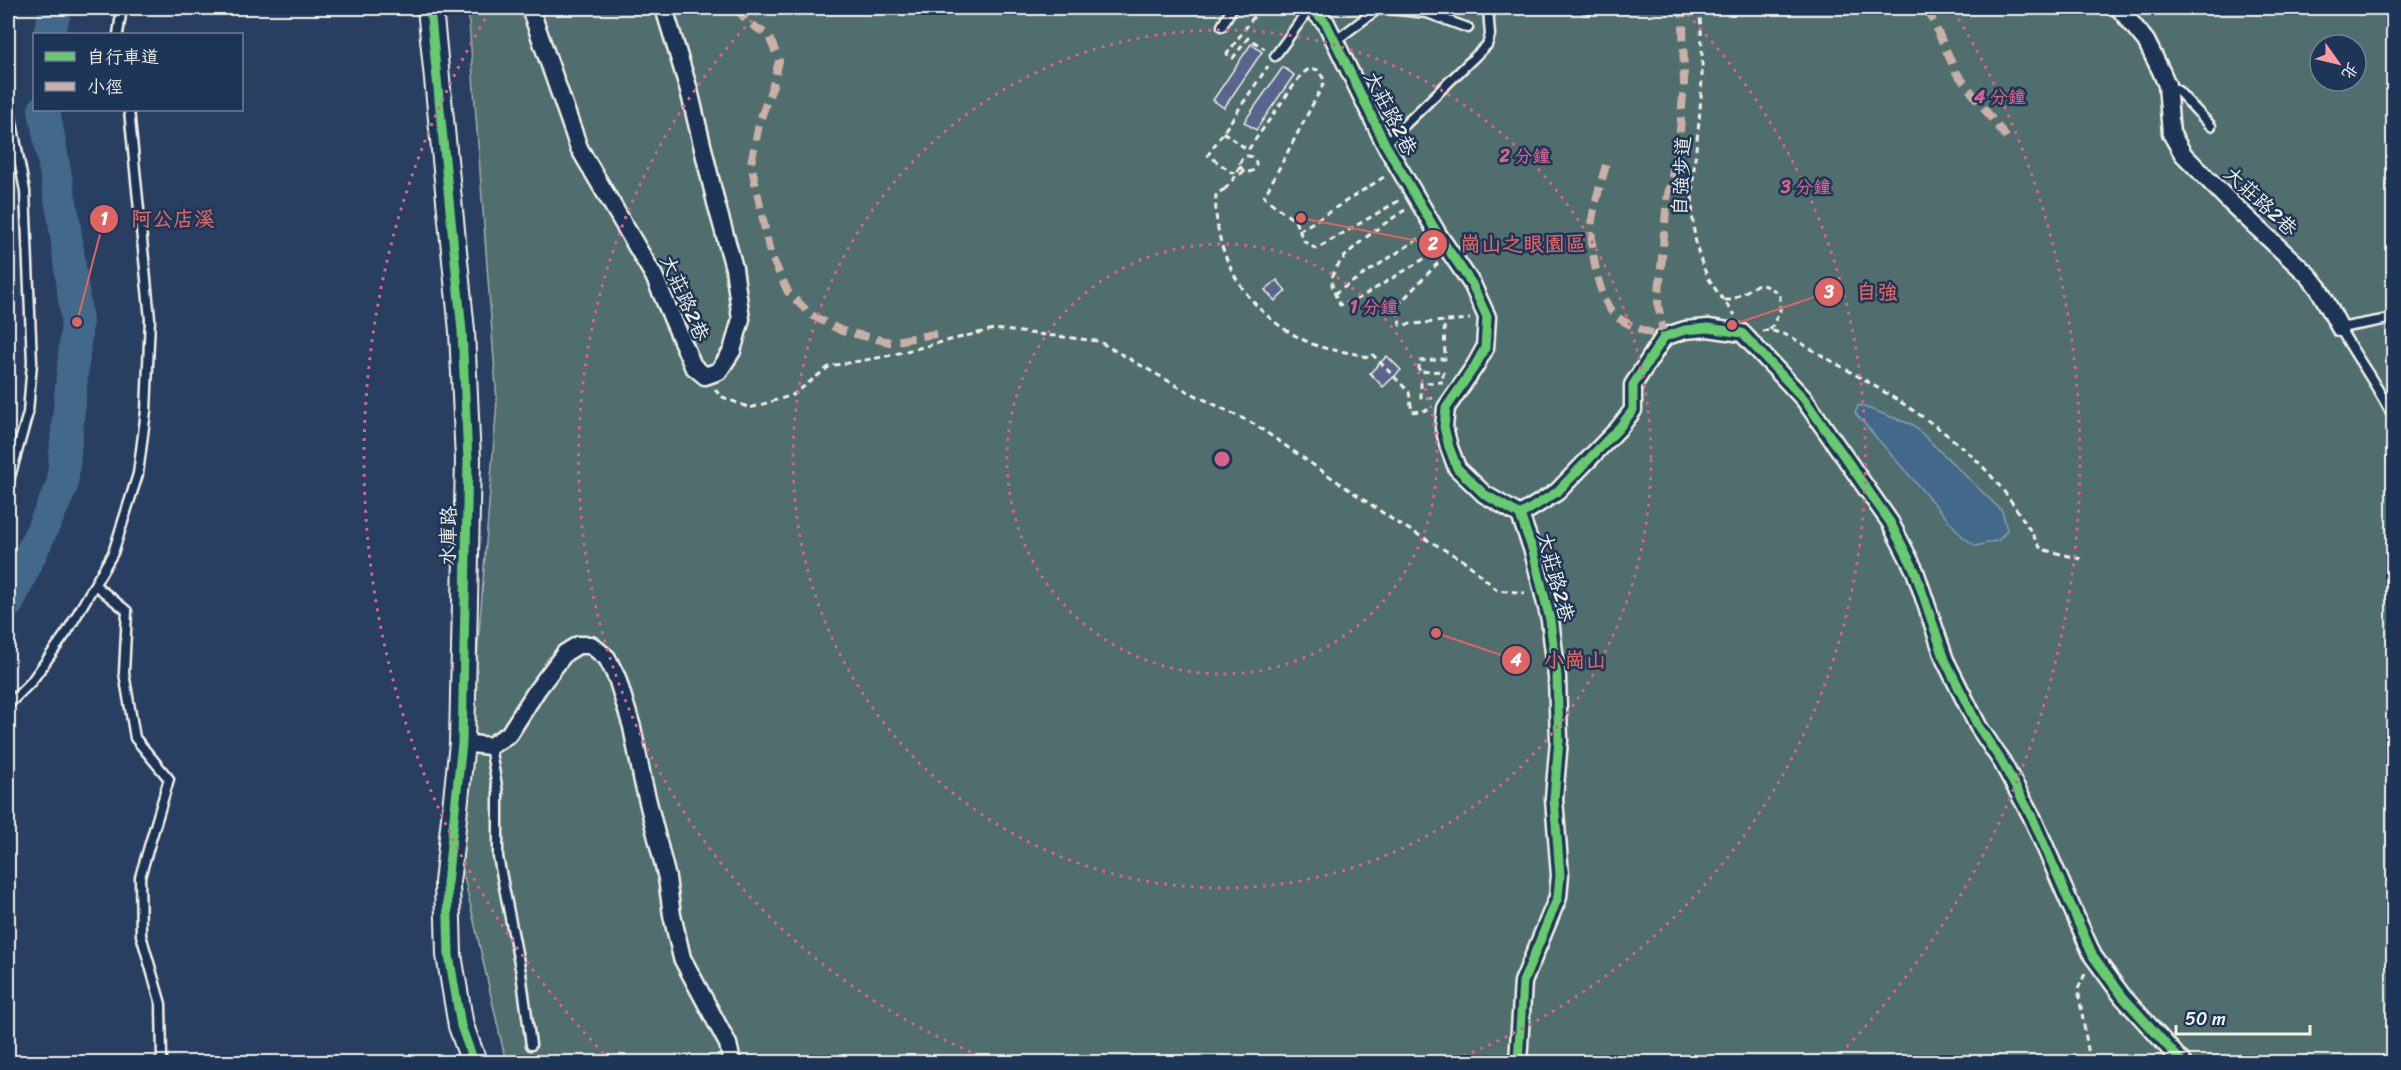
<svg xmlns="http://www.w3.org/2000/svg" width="2401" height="1070" viewBox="0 0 2401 1070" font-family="Sriracha,'LXGW WenKai TC',sans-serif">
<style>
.green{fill:#4f6e6d;stroke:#a2b0aa;stroke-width:1.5;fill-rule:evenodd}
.water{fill:#42688a;stroke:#899fb0;stroke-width:1.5}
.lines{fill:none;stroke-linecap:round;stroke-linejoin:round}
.river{stroke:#42688a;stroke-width:32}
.building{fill:#58658d;stroke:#f4f1e8;stroke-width:1.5}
.lane-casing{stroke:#f4f1e8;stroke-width:13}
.street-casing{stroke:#f4f1e8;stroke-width:21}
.secondary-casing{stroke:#f4f1e8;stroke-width:28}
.path{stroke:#f4f1e8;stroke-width:3;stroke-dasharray:6 4.5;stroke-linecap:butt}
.lane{stroke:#1d3557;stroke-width:8}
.street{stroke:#1d3557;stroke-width:16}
.secondary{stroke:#1d3557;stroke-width:24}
.path-bridge{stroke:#f4f1e8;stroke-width:3;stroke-dasharray:6 4.5;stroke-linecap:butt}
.quiet{stroke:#cab0a6;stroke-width:8;stroke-dasharray:15 8;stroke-linecap:butt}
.cycleway-casing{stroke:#1d3557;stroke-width:13}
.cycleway{stroke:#67ca6e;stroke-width:9}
.ring{fill:none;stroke:#d4648c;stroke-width:3;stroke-dasharray:3 6}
.labels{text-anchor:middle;stroke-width:5;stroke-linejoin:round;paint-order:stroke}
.street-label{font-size:20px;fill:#f4f1e8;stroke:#1d3557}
.centre{fill:#d4648c;stroke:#1d3557;stroke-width:3}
.ring-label{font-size:18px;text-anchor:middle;font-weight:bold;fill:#d4648c;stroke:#1d3557;stroke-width:5;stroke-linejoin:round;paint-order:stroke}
.leader{fill:none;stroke:#df6462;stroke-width:2}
.callout-dot{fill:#df6462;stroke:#1d3557;stroke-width:2}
.mark-label{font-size:18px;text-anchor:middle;font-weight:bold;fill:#fff}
.callout-label{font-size:21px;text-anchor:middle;font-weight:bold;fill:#df6462;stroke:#1d3557;stroke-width:5;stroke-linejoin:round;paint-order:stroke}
</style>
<rect width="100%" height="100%" fill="#293f62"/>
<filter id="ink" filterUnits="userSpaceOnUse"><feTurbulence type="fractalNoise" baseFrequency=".0167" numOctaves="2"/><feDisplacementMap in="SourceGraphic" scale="12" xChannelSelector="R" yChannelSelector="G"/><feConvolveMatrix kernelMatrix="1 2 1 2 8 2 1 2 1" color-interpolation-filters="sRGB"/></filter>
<g filter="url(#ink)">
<path class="green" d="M468,8H2393V1062H506L461,864L497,401ZM2320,45H2356V81H2320Z"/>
<path class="water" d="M1859,405L1913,425L2002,511L2007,530L1999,540L1976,546L1963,537L1855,413Z"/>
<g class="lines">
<path class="river" d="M49,34L56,8
M8,603L62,486L77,322L64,220L44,110"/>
</g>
<path class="building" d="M1251,44L1262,52L1224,108L1213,100Z
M1283,67L1294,75L1256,130L1244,122Z
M1277,280L1286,291L1275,301L1265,290Z
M1387,356L1401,370L1383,387L1370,373Z"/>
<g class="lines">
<defs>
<path id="lane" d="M1222,26L1232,8
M118,34L122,8
M1335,41L1379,8L1427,13L1468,28
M1275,56L1310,8
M2167,85L2178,91L2211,126
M8,102L25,191L32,362L28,413L8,484
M1385,144L1487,45L1490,35L1488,8
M2394,318L2340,328C2357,359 2379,387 2394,419
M95,585L127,611L124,673L135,738L169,779L140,877L141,935L161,1004L162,1058L159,1062
M8,705L31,682L67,632L113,553L138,474L146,411L150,319L129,110
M490,746L498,792V857L521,973L531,1045"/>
<path id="street" d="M530,8L579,148L654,276L693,366L705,376L719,371L732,351L741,319L734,268L716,203L689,90L664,8
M1311,8L1326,23L1385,144L1439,236L1472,284L1487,317L1485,348L1475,366L1446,408L1444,427L1449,447L1457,468L1484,494L1520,515L1533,551L1550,620L1557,677L1559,740L1554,799L1560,875L1558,897L1523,982L1518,1062
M2119,8L2146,41L2161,71L2167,85L2171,133L2183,154L2231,203L2309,276L2319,289L2340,328
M1520,515L1557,492L1619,428L1633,410V385L1664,337L1685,330L1708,328L1742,333L1804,399L1890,522L1915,571L1945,660L1978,726L2002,762L2032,817L2093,956L2123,997L2182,1062
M462,743L490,746L509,734L537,690L565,653L578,645H591L607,658L617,678L632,727L643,782L667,878L672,915L682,958L728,1044L732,1062"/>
<path id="secondary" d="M430,8L462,331L468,460L462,743L447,883L449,955L461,1026L474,1062"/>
</defs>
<use href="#lane" class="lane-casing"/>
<use href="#street" class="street-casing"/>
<use href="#secondary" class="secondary-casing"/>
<path class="path" d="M1260,8L1227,54L1233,58L1248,38L1265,49
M1699,8C1703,41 1703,76 1700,109C1696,163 1682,223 1706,273C1713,288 1725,302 1735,315
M1223,132L1248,150L1301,75L1310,68L1318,70L1325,81L1264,197L1295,221L1304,241L1316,249L1400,200
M1240 164a8 8 0 1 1 16 0a8 8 0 1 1-16 0Z
M1245,171L1240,174L1231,172L1208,155L1268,66
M1225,189L1216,194C1212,262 1253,320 1315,345C1333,352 1352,351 1369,358L1373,355L1409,392L1412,412L1429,410
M1405,210C1387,222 1335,255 1332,279C1331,287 1336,297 1340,305L1353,302L1432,254
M1299,231L1384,177
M1438,263L1397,306L1400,325L1470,319
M1334,294L1418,239L1423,244
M1725,300H1732L1758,284L1769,287L1780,294V311L1770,330
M1762,331L1770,330L1789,336C1849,372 1922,409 1973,457C2001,483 2023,517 2041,549L2081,559
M715,389L720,396L750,408L793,395L830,366L883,357L994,329L1098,341L1179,387L1254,424L1396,522L1466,562L1497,590L1525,593
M1432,398H1421V383L1443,382V371L1419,372V361L1445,359L1444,321
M2085,974L2078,989L2090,1062"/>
<use href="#lane" class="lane"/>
<use href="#street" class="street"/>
<use href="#secondary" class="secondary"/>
<path class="path-bridge" d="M1225,189L1236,176L1240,164"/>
<path class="quiet" d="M736,8L748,22L769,36L779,61L773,85L760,120L751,163L770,253L788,292L811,315L842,331L890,342L940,333
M1927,8L1956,72L2009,141
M1586,16L1587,8
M1606,165C1601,183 1595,201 1592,220C1589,242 1598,303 1617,317C1631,327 1648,332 1664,337
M1664,337L1658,304L1667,199L1679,142L1684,84L1683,20L1681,8"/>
<defs>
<path id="cycleway" d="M430,8L462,331L468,460L462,743L447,883L449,955L461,1026L474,1062
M1311,8L1326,23L1385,144L1439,236L1472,284L1487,317L1485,348L1475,366L1446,408L1444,427L1449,447L1457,468L1484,494L1520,515L1533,551L1550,620L1557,677L1559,740L1554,799L1560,875L1558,897L1523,982L1518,1062
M1520,515L1557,492L1619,428L1633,410V385L1664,337L1685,330L1708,328L1742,333L1804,399L1890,522L1915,571L1945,660L1978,726L2002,762L2032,817L2093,956L2123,997L2182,1062"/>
</defs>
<use href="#cycleway" class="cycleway-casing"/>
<use href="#cycleway" class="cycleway"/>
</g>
</g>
<g class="ring">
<circle cx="1222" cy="459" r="215"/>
<circle cx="1222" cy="459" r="429"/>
<path d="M996 1062A644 644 0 0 1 763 8M1681 8A644 644 0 0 1 1448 1062"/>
<path d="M610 1060A858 858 0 0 1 490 11M1954 11A858 858 0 0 1 1834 1060"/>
</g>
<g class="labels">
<g class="street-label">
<text transform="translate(1391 113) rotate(63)" y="7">大莊路2巷</text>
<text transform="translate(1681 176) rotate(-87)" y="7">自強步道</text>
<text transform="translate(2261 201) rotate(43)" y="7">大莊路2巷</text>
<text transform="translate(685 298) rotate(66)" y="7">大莊路2巷</text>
<text transform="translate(448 536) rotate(-89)" y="7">水庫路</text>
<text transform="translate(1556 577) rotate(75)" y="7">大莊路2巷</text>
</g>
</g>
<circle cx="1222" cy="459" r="9" class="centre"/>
<g class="ring-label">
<text x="2000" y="103">4 分鐘</text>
<text x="1525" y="162">2 分鐘</text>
<text x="1806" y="193">3 分鐘</text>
<text x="1374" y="313">1 分鐘</text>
</g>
<path class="leader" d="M77 322L104 219M1301 218L1433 244M1732 325L1829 292M1436 633L1516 660"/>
<g class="callout-dot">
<circle cx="77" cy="322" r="6"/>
<circle cx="1301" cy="218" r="6"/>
<circle cx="1732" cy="325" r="6"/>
<circle cx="1436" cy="633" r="6"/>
<circle cx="104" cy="219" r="15"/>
<circle cx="1433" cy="244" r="15"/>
<circle cx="1829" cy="292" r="15"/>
<circle cx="1516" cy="660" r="15"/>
</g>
<g class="mark-label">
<text x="104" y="225">1</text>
<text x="1433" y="250">2</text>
<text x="1829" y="298">3</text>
<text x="1516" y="666">4</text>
</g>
<g class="callout-label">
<text x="173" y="226">阿公店溪</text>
<text x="1523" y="251">崗山之眼園區</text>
<text x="1877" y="299">自強</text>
<text x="1575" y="667">小崗山</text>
</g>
<rect width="2401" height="1070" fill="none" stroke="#1d3557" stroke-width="30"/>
<rect x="15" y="15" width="2371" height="1040" fill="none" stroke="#f4f1e8" stroke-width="2" filter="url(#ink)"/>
<rect x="33" y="33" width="210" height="78" fill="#1d3557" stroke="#738091" stroke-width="1.5"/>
<rect x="45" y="52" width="30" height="9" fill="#67ca6e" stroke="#738091" stroke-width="1.5"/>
<text x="87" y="63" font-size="18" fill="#f4f1e8">自行車道</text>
<rect x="45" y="82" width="30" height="9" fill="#cab0a6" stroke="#738091" stroke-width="1.5"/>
<text x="87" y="93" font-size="18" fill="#f4f1e8">小徑</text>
<g transform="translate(2338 63) rotate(124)"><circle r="28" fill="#1d3557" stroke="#738091" stroke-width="1.5"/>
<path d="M0-4.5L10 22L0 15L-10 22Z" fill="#ff9aa2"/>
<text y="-9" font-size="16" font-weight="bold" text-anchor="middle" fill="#f4f1e8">北</text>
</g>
<path d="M2176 1025v9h134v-9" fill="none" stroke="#f4f1e8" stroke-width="3"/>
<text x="2185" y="1025" font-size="18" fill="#f4f1e8" stroke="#1d3557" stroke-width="4.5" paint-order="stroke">50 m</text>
</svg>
